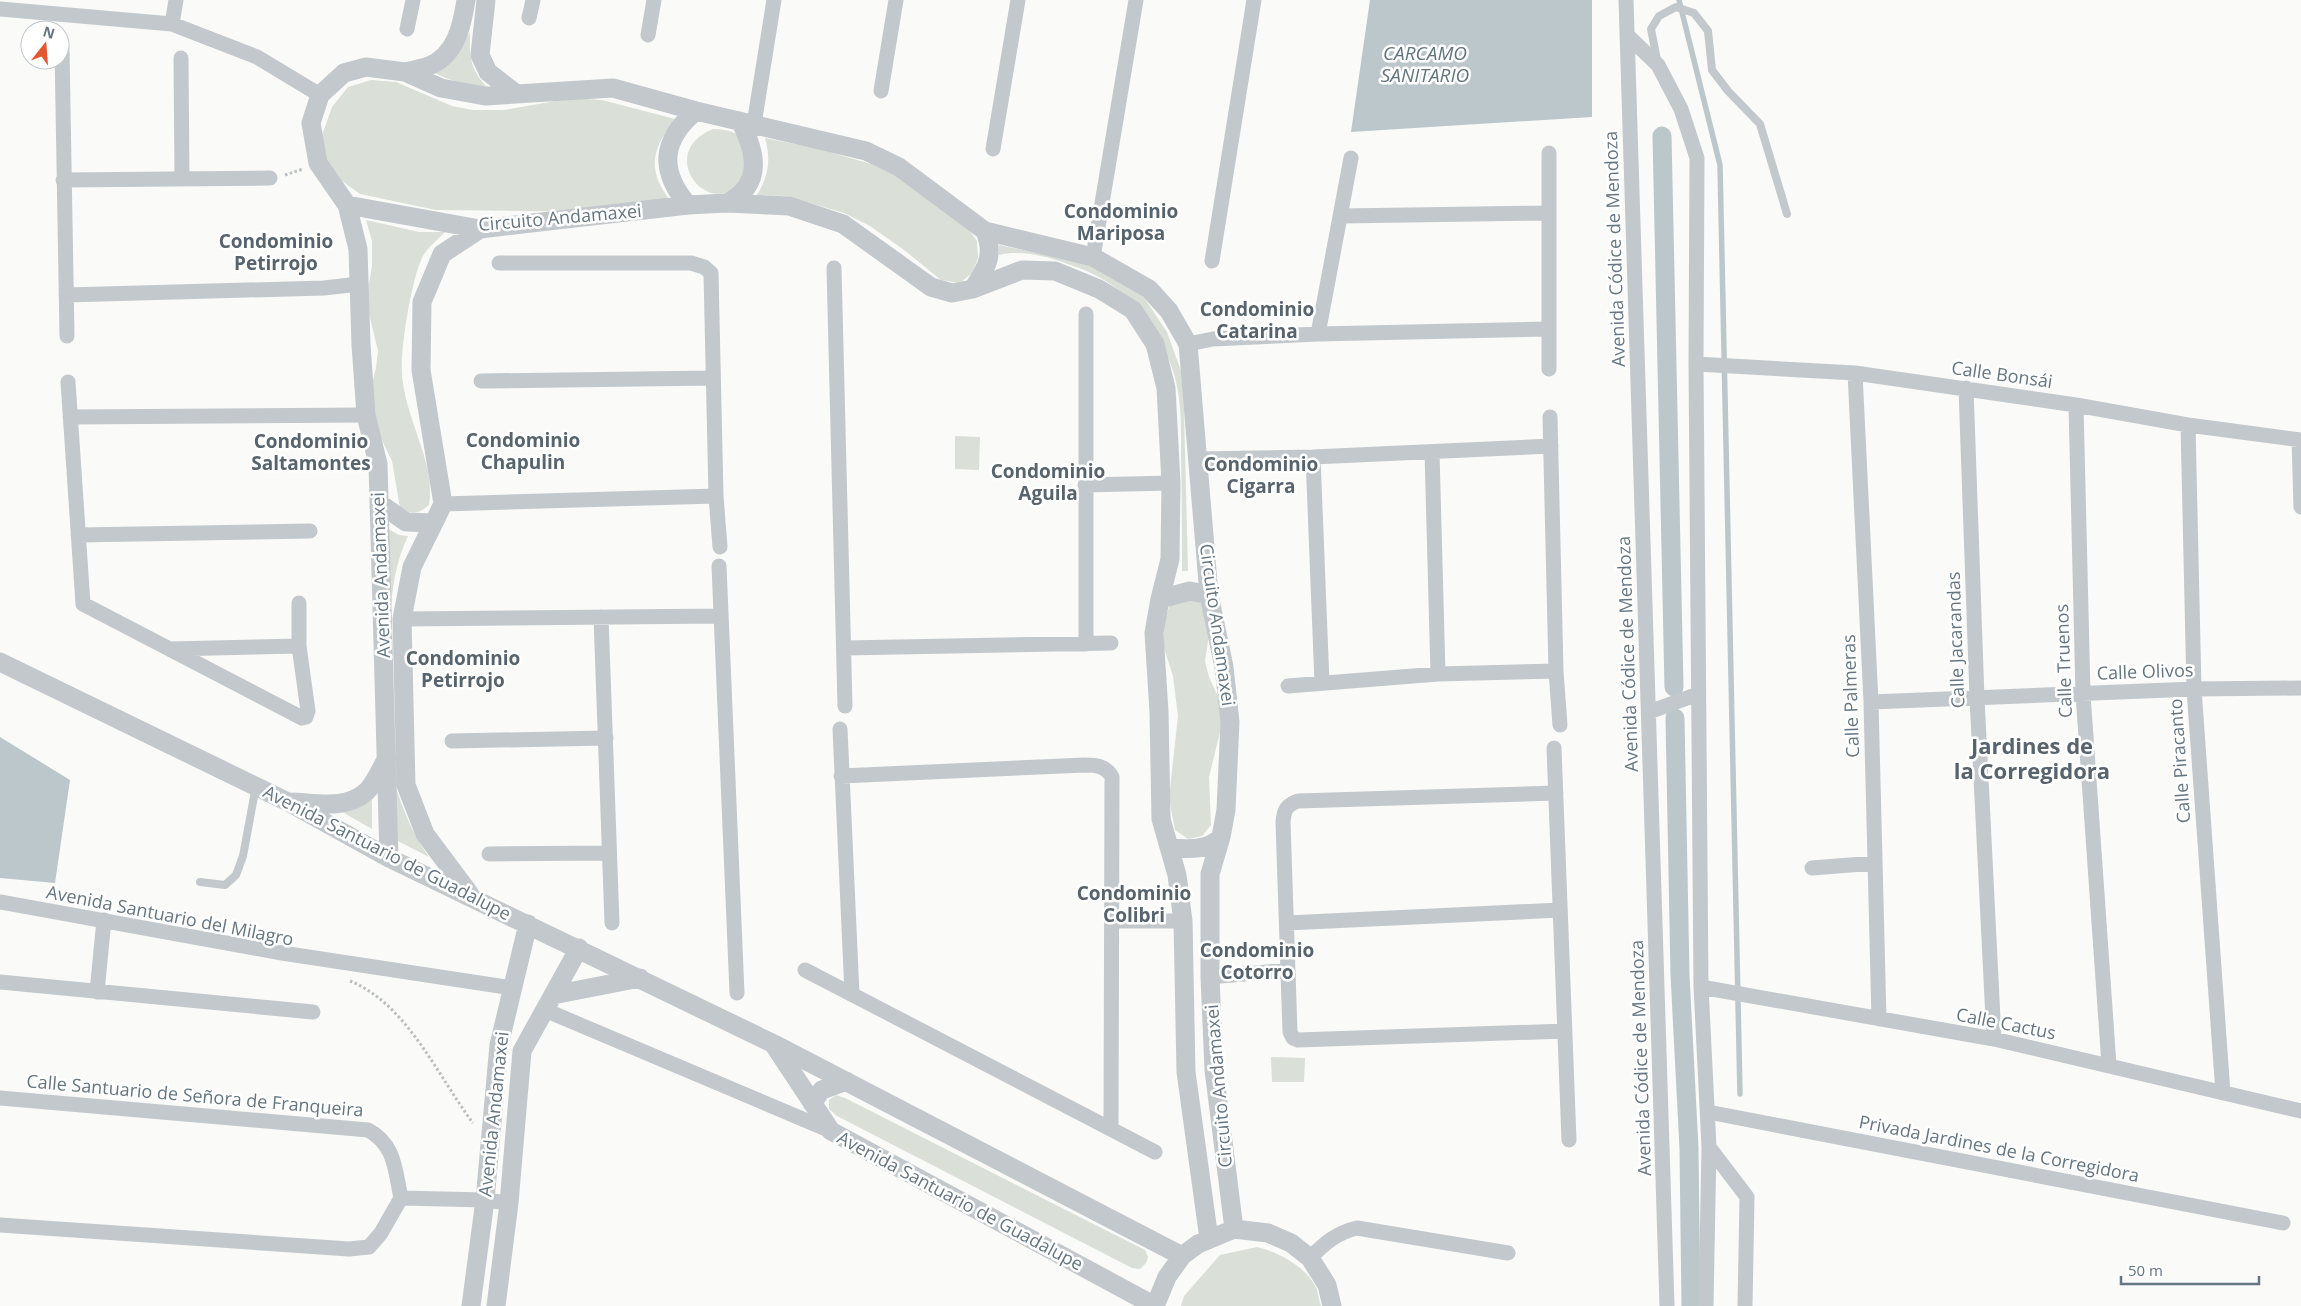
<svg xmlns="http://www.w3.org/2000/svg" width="2301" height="1306" viewBox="0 0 2301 1306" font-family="'Open Sans',sans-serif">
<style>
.green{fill:#dadfd7}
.water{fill:#bbc7cb}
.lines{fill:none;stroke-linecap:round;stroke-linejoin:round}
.stream{stroke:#bbc7cb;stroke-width:5.5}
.canal{stroke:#bbc7cb;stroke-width:19}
.path{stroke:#bbbfc2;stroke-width:3;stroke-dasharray:2.5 2.5;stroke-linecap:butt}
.service{stroke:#c3c8cc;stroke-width:8}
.minor{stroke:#c3c8cc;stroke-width:15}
.tertiary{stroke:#c3c8cc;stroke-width:19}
.labels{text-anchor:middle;stroke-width:5;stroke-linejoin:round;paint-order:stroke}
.street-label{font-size:18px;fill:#657683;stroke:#fff}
.water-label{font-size:19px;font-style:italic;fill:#60757c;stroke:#fff}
.neighbourhood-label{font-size:19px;font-weight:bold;fill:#57646e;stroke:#fff}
.district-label{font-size:22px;font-weight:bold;fill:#57646e;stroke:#fff}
</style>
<rect width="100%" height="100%" fill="#fafaf8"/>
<path class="green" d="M470,32C469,56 470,69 487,87C467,84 449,82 432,71L460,49Z
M371,80L396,82L452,106L473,110H504L573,98L602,100L675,119C653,148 646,168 669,199L606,212L436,210L360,194L339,179L324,159L322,135L332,107L348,87Z
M713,129C749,130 745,145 748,175C743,180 737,188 730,191C698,207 661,150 713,129Z
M765,138L819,149L871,164L904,179L967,227L977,241L978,258L972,273L960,283L941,280L904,250L870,226L844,213L786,196L757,195C769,175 771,160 765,138Z
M366,220L419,232H445C438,240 426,248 422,258C411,282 400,349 402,375C403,388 407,404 411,416C420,446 434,473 429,505C419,514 412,515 400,508L392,461L370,415L369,396L376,368L378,351L366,301L372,266V241Z
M999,245L1098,266L1143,296L1167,332L1181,371L1184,409L1188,571H1182C1182,533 1182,495 1181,457C1181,429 1182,398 1173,371C1158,324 1124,283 1076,267C1052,258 1025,249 999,255Z
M955,436L980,437L979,470L955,469Z
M388,529L399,535L408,536C395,563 392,590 390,620Z
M1185,597L1201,601L1207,613L1209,635L1205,661L1209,677L1220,701L1223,720L1209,777L1211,825L1202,836L1188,839L1175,830L1169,798L1178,716L1173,676L1163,645L1165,618L1171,602Z
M394,782C403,809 412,834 429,857L396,840Z
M372,791V829L337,809Z
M1271,1057L1305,1058L1304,1082H1272Z
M836,1095L845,1098L1145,1250L1148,1257L1146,1263L1140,1269L1132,1268L837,1116L829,1109V1100Z
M1257,1247C1278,1252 1305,1266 1316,1287C1318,1292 1319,1300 1321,1306H1181L1184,1296L1220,1255Z"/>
<path class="water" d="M1370,0H1592V117L1351,132Z
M0,737L70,780L55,883L0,878Z"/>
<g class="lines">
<path class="stream" d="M1679,0L1720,165L1740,1094"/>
<path class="canal" d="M1662,136L1674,687
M1675,718L1680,975L1689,1148L1691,1306"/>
<path class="path" d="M285,175L303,169
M350,981C407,1004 437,1075 473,1123"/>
<path class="service" d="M1657,60L1651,29L1659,16L1676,7L1694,13L1708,31L1712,70L1728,91L1760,124L1787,214
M200,882L225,885L236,875L243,856L256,786"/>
<path class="minor" d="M1626,0L1667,1306
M0,9L172,24L257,57L320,95
M529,18L533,0
M172,24L176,0
M407,29L413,0
M648,35L654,0
M1627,35L1658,65L1681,109L1697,158L1696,364L1701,987L1709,1147L1747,1197L1745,1306
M62,49L67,336
M181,58L182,178
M881,91L896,0
M754,124L774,0
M993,149L1018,0
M63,180L270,178
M1341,216L1549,213
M1093,257L1136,0
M1212,261L1254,0
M499,263H691L704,267L711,273L716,496L720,547
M834,268L845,706
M66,295L324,288L359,284
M1318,334L1351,158
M1188,344L1213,339L1318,334L1548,329
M1696,364L1855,373L2076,405L2188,425L2301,440
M1549,369V153
M1855,373L1871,702L1879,1019
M481,381L713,378
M68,382L83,604L302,718L306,717L308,711L299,646V603
M1966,388L1977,698L1994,1039
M2076,405L2083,694L2109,1065
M70,417L366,415
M1550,417L1556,671L1560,725
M2188,425L2194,689L2223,1093
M2299,440L2301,507
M1432,452L1438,674
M1313,457L1322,683
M1198,459L1313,457L1551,446
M1085,485L1171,483
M443,504L716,496
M78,535L310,531
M719,566L737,993
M601,617L612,923
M402,619L720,616
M1086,644V314
M845,648L1111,643
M170,649L299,646
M1288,686L1438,674L1556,671
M1871,702L2194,689L2301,688
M1649,712L1698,694
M840,729L852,994
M452,741L606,738
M1554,748L1569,1140
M841,776L1085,765C1096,765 1106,766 1112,777L1111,1128
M1556,793L1298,801C1287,805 1284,809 1283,822L1290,1032L1293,1038L1298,1040L1565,1031
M489,854L609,853
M1812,868L1875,863
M0,902L282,953L512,988
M1112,921H1183
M1287,923L1560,910
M805,970L1155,1152
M1210,977L1288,970
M0,982L313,1012
M1701,987L1994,1039L2301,1111
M97,992L104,920
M545,1010L831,1131
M0,1098L368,1130C395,1144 395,1170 401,1198L381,1233L369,1247L349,1249L0,1225
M1708,1112L2283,1223
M401,1198L485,1200L509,1203
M1310,1258C1325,1243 1336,1233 1357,1228L1508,1253
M1706,1306L1709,1147"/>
<path class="tertiary" d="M486,0L480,55L488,72L515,93
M405,72C413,70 421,69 429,66C456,55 462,26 466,0
M727,203C764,184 756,152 740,121
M347,205L480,229L688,205L727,203L789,206L843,224L931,287L952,293L973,289L1022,270L1055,271L1099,289L1133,310L1155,344L1166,388L1171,483L1170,559L1160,599L1154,633L1159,712L1161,819L1177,875L1183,921L1186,1072L1209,1239
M688,205C659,171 661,140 696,111
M973,289C986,268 995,256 985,231
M379,503L406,522L432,523
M1160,599L1190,591L1209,595
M0,662L288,802L389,858L774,1044L1182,1256
M293,802C317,803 347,810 367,791C375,783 381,768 387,758
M1170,848C1188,849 1208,851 1221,837
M389,858L378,464L366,415L361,345L358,249L347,205L318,163L311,123L320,95L344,73L366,67L405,72L441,88L485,96L613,88L696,111L866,151L899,167L985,231L1093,257L1149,289L1169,311L1188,344L1209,595L1224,667L1230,722L1226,810L1221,837L1210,874V977L1214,1070L1234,1229
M469,893L425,834L406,785L402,619L412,567L443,504L421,370L422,302L442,254L480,229
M553,995L640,978
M774,1045L831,1131L1155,1306
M812,1103L822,1090L846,1081
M471,1306L485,1200L499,1045L528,924
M496,1306L509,1203L522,1051L579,948
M1155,1306L1167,1277L1182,1256L1198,1244L1234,1229L1268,1233L1291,1243L1310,1258L1327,1285L1332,1306"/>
</g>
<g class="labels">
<g class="street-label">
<text transform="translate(560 218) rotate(-5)" y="6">Circuito Andamaxei</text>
<text transform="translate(1615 249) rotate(-92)" y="6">Avenida Códice de Mendoza</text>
<text transform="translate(2002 375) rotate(8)" y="6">Calle Bonsái</text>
<text transform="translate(381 575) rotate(-92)" y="6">Avenida Andamaxei</text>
<text transform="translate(1217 625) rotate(82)" y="6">Circuito Andamaxei</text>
<text transform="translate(1956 640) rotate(-92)" y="6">Calle Jacarandas</text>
<text transform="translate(1628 654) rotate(-92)" y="6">Avenida Códice de Mendoza</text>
<text transform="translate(2064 661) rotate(-92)" y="6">Calle Truenos</text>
<text transform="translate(2145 672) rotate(-2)" y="6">Calle Olivos</text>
<text transform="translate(1851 696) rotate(-92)" y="6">Calle Palmeras</text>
<text transform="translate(2180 761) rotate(-94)" y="6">Calle Piracanto</text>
<text transform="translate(387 853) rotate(27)" y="6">Avenida Santuario de Guadalupe</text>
<text transform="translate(170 916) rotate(11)" y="6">Avenida Santuario del Milagro</text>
<text transform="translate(2006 1024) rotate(11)" y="6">Calle Cactus</text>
<text transform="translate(1641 1058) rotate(-92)" y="6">Avenida Códice de Mendoza</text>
<text transform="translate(1219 1086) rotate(-95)" y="6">Circuito Andamaxei</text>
<text transform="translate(195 1096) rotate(5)" y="6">Calle Santuario de Señora de Franqueira</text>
<text transform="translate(494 1114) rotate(-84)" y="6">Avenida Andamaxei</text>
<text transform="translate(1999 1149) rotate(11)" y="6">Privada Jardines de la Corregidora</text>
<text transform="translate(960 1201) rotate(28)" y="6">Avenida Santuario de Guadalupe</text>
</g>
<g class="water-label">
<text x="1425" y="60">CARCAMO<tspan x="1425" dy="22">SANITARIO</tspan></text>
</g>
<g class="neighbourhood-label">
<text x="1121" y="218">Condominio<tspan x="1121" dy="22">Mariposa</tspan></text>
<text x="276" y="248">Condominio<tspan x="276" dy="22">Petirrojo</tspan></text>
<text x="1257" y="316">Condominio<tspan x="1257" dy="22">Catarina</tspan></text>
<text x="523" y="447">Condominio<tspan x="523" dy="22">Chapulin</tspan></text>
<text x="311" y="448">Condominio<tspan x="311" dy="22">Saltamontes</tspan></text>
<text x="1261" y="471">Condominio<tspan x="1261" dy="22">Cigarra</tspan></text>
<text x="1048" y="478">Condominio<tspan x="1048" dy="22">Aguila</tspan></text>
<text x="463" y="665">Condominio<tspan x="463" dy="22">Petirrojo</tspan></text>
<text x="1134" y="900">Condominio<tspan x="1134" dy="22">Colibri</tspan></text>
<text x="1257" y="957">Condominio<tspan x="1257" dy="22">Cotorro</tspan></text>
</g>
<g class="district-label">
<text x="2032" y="754">Jardines de<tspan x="2032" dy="25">la Corregidora</tspan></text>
</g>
</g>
<g transform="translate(45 45) rotate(17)"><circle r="24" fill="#ffffff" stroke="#c1c8cd"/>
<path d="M0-4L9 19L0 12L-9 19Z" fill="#e4572e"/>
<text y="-8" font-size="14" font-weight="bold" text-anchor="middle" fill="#657683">N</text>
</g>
<path d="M2121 1276v8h138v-8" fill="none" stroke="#657683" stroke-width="2.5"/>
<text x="2128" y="1276" font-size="15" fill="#657683" stroke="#ffffff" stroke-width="4" paint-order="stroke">50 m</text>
</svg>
